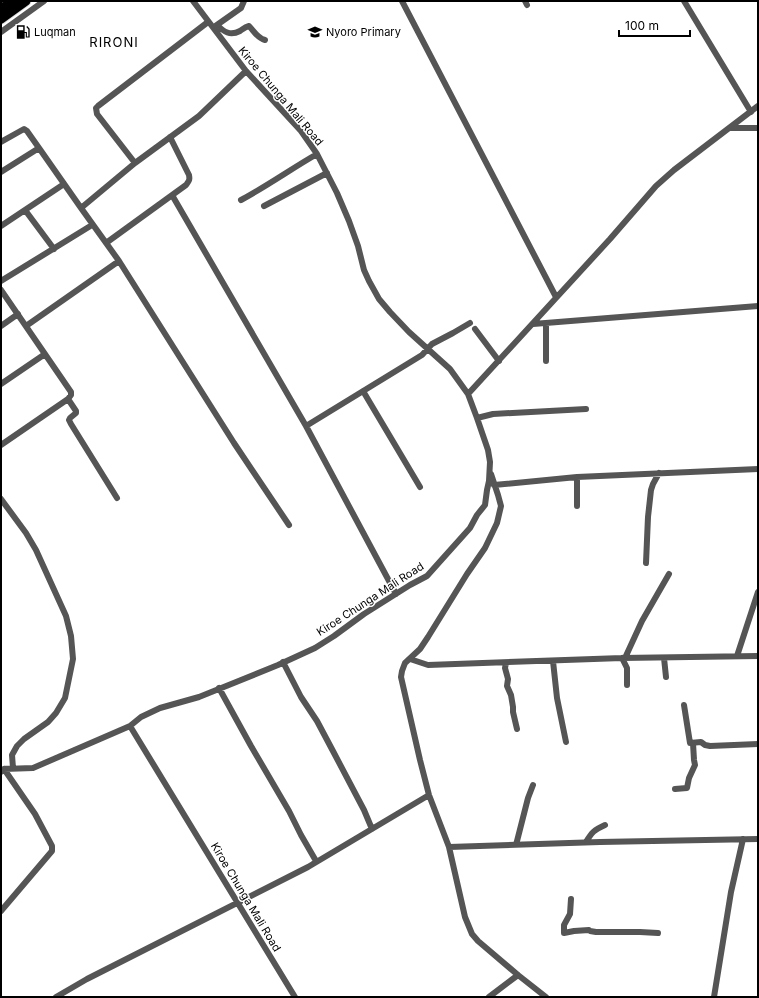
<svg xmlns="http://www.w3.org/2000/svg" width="759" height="998" viewBox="0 0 759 998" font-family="Inter,sans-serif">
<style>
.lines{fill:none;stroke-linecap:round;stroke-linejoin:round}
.highway-casing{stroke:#dbdbdb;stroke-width:11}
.minor{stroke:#555;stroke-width:6}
.highway{stroke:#000;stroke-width:9}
.labels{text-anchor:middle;stroke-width:3;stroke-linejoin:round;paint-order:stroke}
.poi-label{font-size:11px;fill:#000;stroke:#fff;text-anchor:start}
.street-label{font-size:11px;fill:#000;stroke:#fff}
.quarter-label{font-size:13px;letter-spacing:1px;fill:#000;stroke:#fff}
</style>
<rect width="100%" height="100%" fill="#fff"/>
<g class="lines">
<defs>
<path id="highway" d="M1,9L13,1
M1,19L26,1"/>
</defs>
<use href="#highway" class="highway-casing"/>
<path class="minor" d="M402,1L556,297
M525,1L527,5
M684,1L751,112
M1,4L5,1
M217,25C224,32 230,36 240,31C243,29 245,27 249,26C254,31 257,38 265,40
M214,27L241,8L244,1
M1,32L44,1
M730,128H758
M1,142L24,129L27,131L39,148
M135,163L97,114L96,108L98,106L208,22
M1,172L39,148L81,208L119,261L26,326
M172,195L306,426L396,594
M241,200C267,186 291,169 317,154
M264,206L327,173
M81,208L135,163L199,116L246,71
M25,210L54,249
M1,226L64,184
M106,243L186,185C189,181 190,180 189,175L170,137
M119,261L234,443L289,525
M1,281L92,225
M1,290L71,392V395L68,399L1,445
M533,324L758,306
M1,326L18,314
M475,329L499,361
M546,361V323
M1,384L45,354
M363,391L420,487
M468,394L610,239L656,186L674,170L758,106
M68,399L76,411V413L70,418L69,420L71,424L117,498
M477,418L493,414L586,409
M306,426L422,355L432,344L453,333L470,323
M491,474L498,495L501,506L497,523L485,548L467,574L428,637L420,649L405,663L402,671L401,677L420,760L429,795L449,847L465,917L472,934L478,941L518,975L546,997
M494,485L577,477L758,469
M1,499L26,533L36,550L66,616L71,636L73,659L65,698L56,713L48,722L24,739L17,746L12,755L13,768L4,769L1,772
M577,506V477
M646,563L648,517L651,490L653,484L659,473
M737,656L758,592
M622,658L627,668V685
M625,658L642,621L669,574
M664,658L666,677
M410,659L428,665L622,658L758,656
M553,661L557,698L566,742
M283,662L301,697L317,721L334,753L364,810L372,829
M506,663L505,668L508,679L507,686L511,695L513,707V712L517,729
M219,688L251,746L289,811L301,835L316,861L313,864
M684,705L690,743L701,742L705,745L710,746L758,744
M130,726L295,997
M4,769L33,768L130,726L141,717L160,708L199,697L278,665L315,648L334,636L364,614L410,585L427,576L470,528L477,515L485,505L487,490L489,481L490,462L488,450L477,418L468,394L450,369L409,332L390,312L379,299L369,281L364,270L358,246L349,221L337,193L317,154L301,131L246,71L193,1
M675,789L687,788L689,778L695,765L694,760L693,743
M586,842C592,832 594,830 605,825
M516,845L528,798L533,785
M449,847L600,842L758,839
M571,899L570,914L564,925V933L574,931L589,930L590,931L596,932H640L658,933
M1,911L52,851V846L35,814L4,769
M56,997L87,979L308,867L429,795
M489,997L518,975
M714,997L731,892L743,839"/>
<use href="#highway" class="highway"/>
</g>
<defs>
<symbol id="fuel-bare" viewBox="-9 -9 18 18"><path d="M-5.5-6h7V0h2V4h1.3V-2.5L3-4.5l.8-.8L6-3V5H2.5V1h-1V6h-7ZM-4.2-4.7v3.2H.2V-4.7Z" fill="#000" stroke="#fff" stroke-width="2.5" paint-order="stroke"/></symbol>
<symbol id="school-bare" viewBox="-9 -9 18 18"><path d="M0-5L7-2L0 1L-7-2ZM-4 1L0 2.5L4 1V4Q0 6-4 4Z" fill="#000" stroke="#fff" stroke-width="2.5" paint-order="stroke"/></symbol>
</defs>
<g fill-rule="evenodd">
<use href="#fuel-bare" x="13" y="22" width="20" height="20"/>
<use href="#school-bare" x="305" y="22" width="20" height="20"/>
</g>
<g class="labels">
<g class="poi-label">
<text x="34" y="36">Luqman</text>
<text x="326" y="36">Nyoro Primary</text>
</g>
<g class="street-label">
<text transform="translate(281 96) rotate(50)" y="4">Kiroe Chunga Mali Road</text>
<text transform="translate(370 599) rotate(-33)" y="4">Kiroe Chunga Mali Road</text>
<text transform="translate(246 897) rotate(59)" y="4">Kiroe Chunga Mali Road</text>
</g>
<g class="quarter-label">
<text x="114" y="47">RIRONI</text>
</g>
</g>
<rect width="759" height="998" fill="none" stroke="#000000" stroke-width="4"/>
<path d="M619 30v6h71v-6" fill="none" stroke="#000000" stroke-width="2"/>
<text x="625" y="30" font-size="12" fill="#000000" stroke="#ffffff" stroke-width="3" paint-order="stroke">100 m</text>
</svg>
